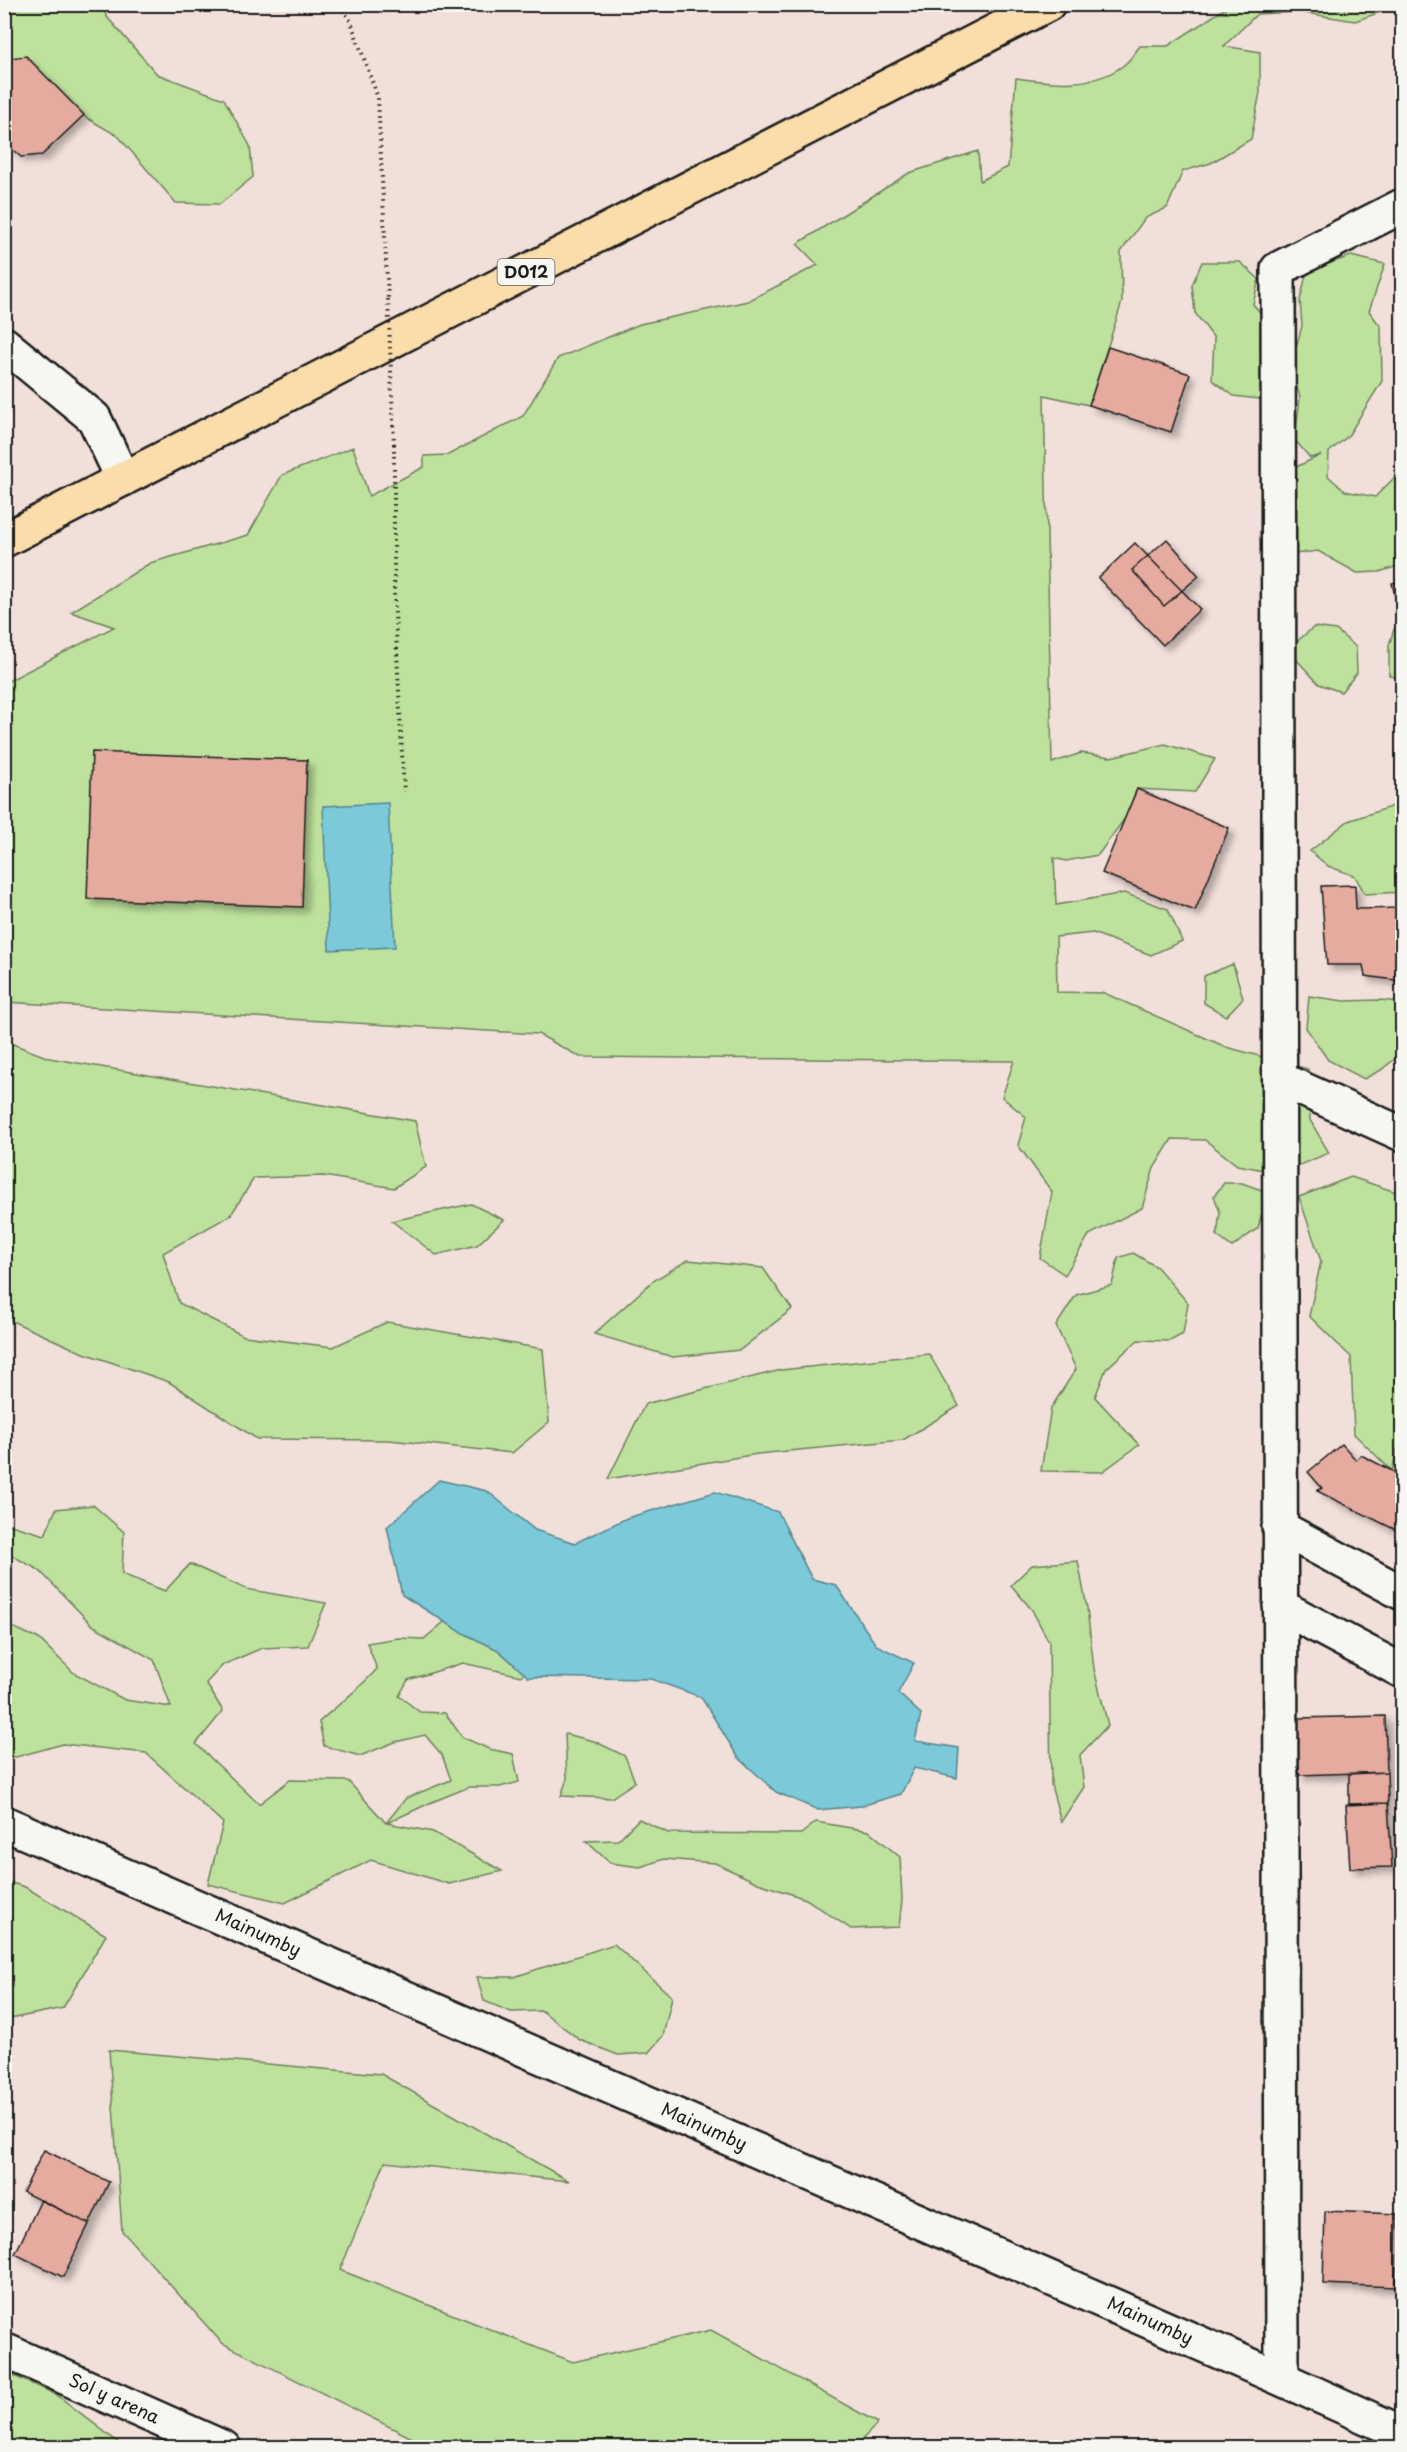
<svg xmlns="http://www.w3.org/2000/svg" width="1407" height="2452" viewBox="0 0 1407 2452" font-family="'Playpen Sans',sans-serif">
<style>
.green{fill:#bee29d;stroke:#6d7f5c;stroke-width:1.5}
.water{fill:#7bc9d9;stroke:#55848d;stroke-width:1.5}
.building{fill:#e4ab9e;stroke:#1c1c1c;stroke-width:1.5;filter:url(#shadow)}
.lines{fill:none;stroke-linecap:round;stroke-linejoin:round}
.minor-casing{stroke:#1c1c1c;stroke-width:38}
.major-casing{stroke:#1c1c1c;stroke-width:38}
.path{stroke:#1c1c1c;stroke-width:4;stroke-dasharray:1.5 4.5;stroke-linecap:butt}
.minor{stroke:#f6f6f2;stroke-width:33}
.major{stroke:#fbddab;stroke-width:33}
.path-bridge{stroke:#1c1c1c;stroke-width:4;stroke-dasharray:1.5 4.5;stroke-linecap:butt}
.labels{text-anchor:middle;stroke-width:4.5;stroke-linejoin:round;paint-order:stroke}
.shield{fill:#f6f6f2;stroke:#5d5d5c;stroke-width:1.5}
.shield-label{font-size:16px;font-weight:bold;fill:#1c1c1c}
.street-label{font-size:18px;fill:#1c1c1c;stroke:#f6f6f2}
</style>
<defs>
<filter id="shadow"><feDropShadow dx="5.5" dy="5.5" stdDeviation="3" flood-color="#0004"/></filter>
</defs>
<rect width="100%" height="100%" fill="#f1e0d9"/>
<filter id="ink" filterUnits="userSpaceOnUse"><feTurbulence type="fractalNoise" baseFrequency=".0167" numOctaves="2"/><feDisplacementMap in="SourceGraphic" scale="12" xChannelSelector="R" yChannelSelector="G"/><feConvolveMatrix kernelMatrix="1 2 1 2 8 2 1 2 1" color-interpolation-filters="sRGB"/></filter>
<g filter="url(#ink)">
<path class="green" d="M5,5H101L107,17L157,74L224,99L250,146L253,177L220,204L176,203L118,136L75,111L5,59Z
M1230,5H1401L1355,21L1299,12L1257,14L1224,46L1260,52V92L1251,139L1211,163L1183,171L1167,208L1145,218L1121,252L1122,302L1089,405L1044,395L1052,763L1081,753L1111,757L1165,744L1215,759L1195,792L1137,789L1125,818L1098,855L1066,861L1054,858L1056,905L1124,893L1168,909L1182,941L1151,955L1093,933L1056,937L1057,992L1104,993L1226,1047L1308,1069L1310,1120L1329,1153L1280,1173L1237,1165L1205,1140L1172,1139L1154,1168L1142,1208L1089,1235L1065,1275L1040,1258L1052,1192L1018,1145L1026,1117L1002,1097L1014,1061L580,1057L538,1034L5,1002L4,683L114,627L71,612L150,563L248,535L282,475L353,447L369,496L424,467V456L448,455L523,416L558,358L640,324L748,301L818,265L797,244L909,173L978,151L980,181L1008,167L1016,78C1051,83 1095,89 1125,64C1131,59 1135,52 1140,46H1168Z
M1351,256L1385,264L1369,311L1381,327L1382,381L1348,436L1329,452L1328,476L1345,491L1375,497L1394,478L1402,477V565L1379,572L1357,573L1318,551L1295,554L1289,497L1292,469L1321,455L1310,458L1295,440L1300,397L1291,367L1302,326L1300,300L1307,271Z
M1202,262H1240L1259,279L1253,304L1279,335L1266,400L1234,396L1212,380L1214,338L1195,313L1192,285Z
M1314,627L1336,630L1356,647L1357,673L1341,692L1319,684L1296,659L1295,643Z
M1394,629H1402V680L1389,675V645Z
M1396,805L1402,810V892L1365,894L1355,876L1328,866L1310,851L1348,821Z
M1233,964L1243,998L1226,1016L1204,1003V976Z
M1309,996L1344,1001L1379,1000L1402,1002V1084L1396,1058L1381,1070L1364,1079L1328,1060L1306,1028Z
M5,1041L49,1058L415,1121L426,1167L394,1188L324,1176L254,1178L231,1215L163,1253L179,1303L244,1336L333,1347L387,1322L543,1349L549,1422L512,1453L389,1440L257,1439L169,1382L81,1352L5,1318Z
M1351,1177L1402,1194V1431L1392,1471L1354,1434L1351,1357L1309,1316L1321,1261L1299,1197Z
M1224,1183H1242L1267,1192L1258,1228L1232,1247L1217,1236L1220,1212L1214,1196Z
M471,1204L504,1220L477,1245L436,1255L392,1221Z
M1133,1253L1157,1267L1188,1303L1183,1334L1170,1341L1138,1340L1106,1369L1095,1397L1139,1445L1102,1472L1041,1471L1051,1408L1076,1369L1056,1326L1076,1295L1112,1285L1118,1258Z
M688,1260L763,1268L792,1309L740,1350L673,1357L594,1334L653,1281Z
M929,1354L959,1406L903,1440L757,1454L608,1479L645,1404L781,1370Z
M93,1505L124,1532L122,1574L165,1591L190,1564L246,1589L326,1603L308,1646L262,1648L223,1665L206,1683L223,1711L196,1744L259,1804L290,1780L348,1781L386,1823L406,1798L451,1780L442,1755L425,1735L395,1742L360,1756L324,1746L319,1722C339,1704 359,1689 377,1669L367,1643L398,1638L424,1639L457,1611L538,1661L521,1676L463,1663L408,1680L399,1696L420,1712L445,1713L462,1737L489,1749L513,1754L519,1782L500,1787H469L432,1802L387,1823L433,1832L502,1871L449,1884L371,1860L285,1903L208,1884L223,1823L146,1753L63,1744L16,1757L5,1755V1626L8,1625L39,1639L74,1673L125,1700L171,1707L154,1660L92,1625L39,1570L5,1552L4,1523L45,1535L56,1509Z
M1078,1561L1087,1608L1094,1669L1108,1725L1080,1755L1084,1787L1061,1822L1051,1785L1049,1642L1032,1610L1011,1585L1032,1565Z
M565,1734L594,1741L625,1756L635,1782L611,1798L561,1796L567,1779Z
M639,1819L668,1833L801,1834L816,1822L869,1831L900,1857L902,1900L899,1927L851,1929L806,1899L758,1883L715,1863L664,1859L640,1867L610,1863L586,1841L618,1840Z
M5,1881L25,1887L106,1935L63,2008L5,2020Z
M614,1944L672,1997L663,2036L648,2053L618,2055L580,2040L542,2011L511,2012L484,2001L477,1977H514Z
M109,2050L381,2074L569,2181L385,2162L340,2270L573,2362L711,2330L878,2423L855,2447H430L222,2343L122,2231Z
M5,2372L57,2395L124,2447H14L5,2440Z"/>
<path class="water" d="M388,803L395,947L329,950L323,806Z
M439,1480L487,1491L535,1530L575,1543L627,1518L715,1492L778,1512L812,1579L836,1585L876,1645L914,1663L898,1693L921,1714L915,1741L959,1748L957,1778L914,1768L901,1794L861,1806L818,1810L776,1792L738,1757L701,1697L651,1679L528,1677L498,1650L461,1632L402,1595L387,1527Z"/>
<path class="building" d="M26,56L84,115L42,155L21,157L4,142V59Z
M1108,347L1190,374L1171,432L1089,405Z
M1167,539L1199,576L1164,606L1132,570Z
M1135,543L1200,609L1163,645L1098,578Z
M1402,581V613L1399,614L1392,583Z
M92,752L307,760L302,907L87,899Z
M1137,789L1229,828L1195,911L1102,873Z
M1355,885L1356,909L1402,908V981L1365,976L1363,965H1327L1321,886Z
M1342,1444L1356,1460L1361,1455L1402,1476V1533L1317,1491L1322,1488L1308,1472Z
M1385,1716L1387,1772L1299,1775L1297,1718Z
M1387,1772L1388,1803L1349,1804V1774Z
M1388,1803L1392,1867L1350,1868L1346,1805Z
M44,2150L109,2182L89,2224L23,2192Z
M41,2200L89,2224L63,2277L15,2254Z
M1325,2211L1397,2214L1395,2287L1323,2284Z"/>
<g class="lines">
<defs>
<path id="minor" d="M4,344L94,418L123,479
M1280,1079L1402,1134
M1279,1527L1402,1593
M1280,1606L1402,1671
M4,1823L1282,2379L1402,2433
M4,2350L224,2448
M1282,2379L1278,269L1402,206"/>
<path id="major" d="M4,540L1048,4"/>
</defs>
<use href="#minor" class="minor-casing"/>
<use href="#major" class="major-casing"/>
<path class="path" d="M340,4L351,22L378,98L388,299
M394,444V592L404,792"/>
<use href="#minor" class="minor"/>
<use href="#major" class="major"/>
<path class="path-bridge" d="M388,299L394,444"/>
</g>
</g>
<g class="labels">
<rect class="shield" x="497.5" y="259" width="57" height="26" rx="4.5"/>
<g class="shield-label">
<text x="526" y="278">D012</text>
</g>
<g class="street-label">
<text transform="translate(258 1933) rotate(24)" y="6">Mainumby</text>
<text transform="translate(704 2127) rotate(24)" y="6">Mainumby</text>
<text transform="translate(1150 2321) rotate(24)" y="6">Mainumby</text>
<text transform="translate(114 2399) rotate(24)" y="6">Sol y arena</text>
</g>
</g>
<rect width="1407" height="2452" fill="none" stroke="#f6f6f2" stroke-width="24"/>
<rect x="12" y="12" width="1383" height="2428" fill="none" stroke="#1c1c1c" stroke-width="2" filter="url(#ink)"/>
</svg>
